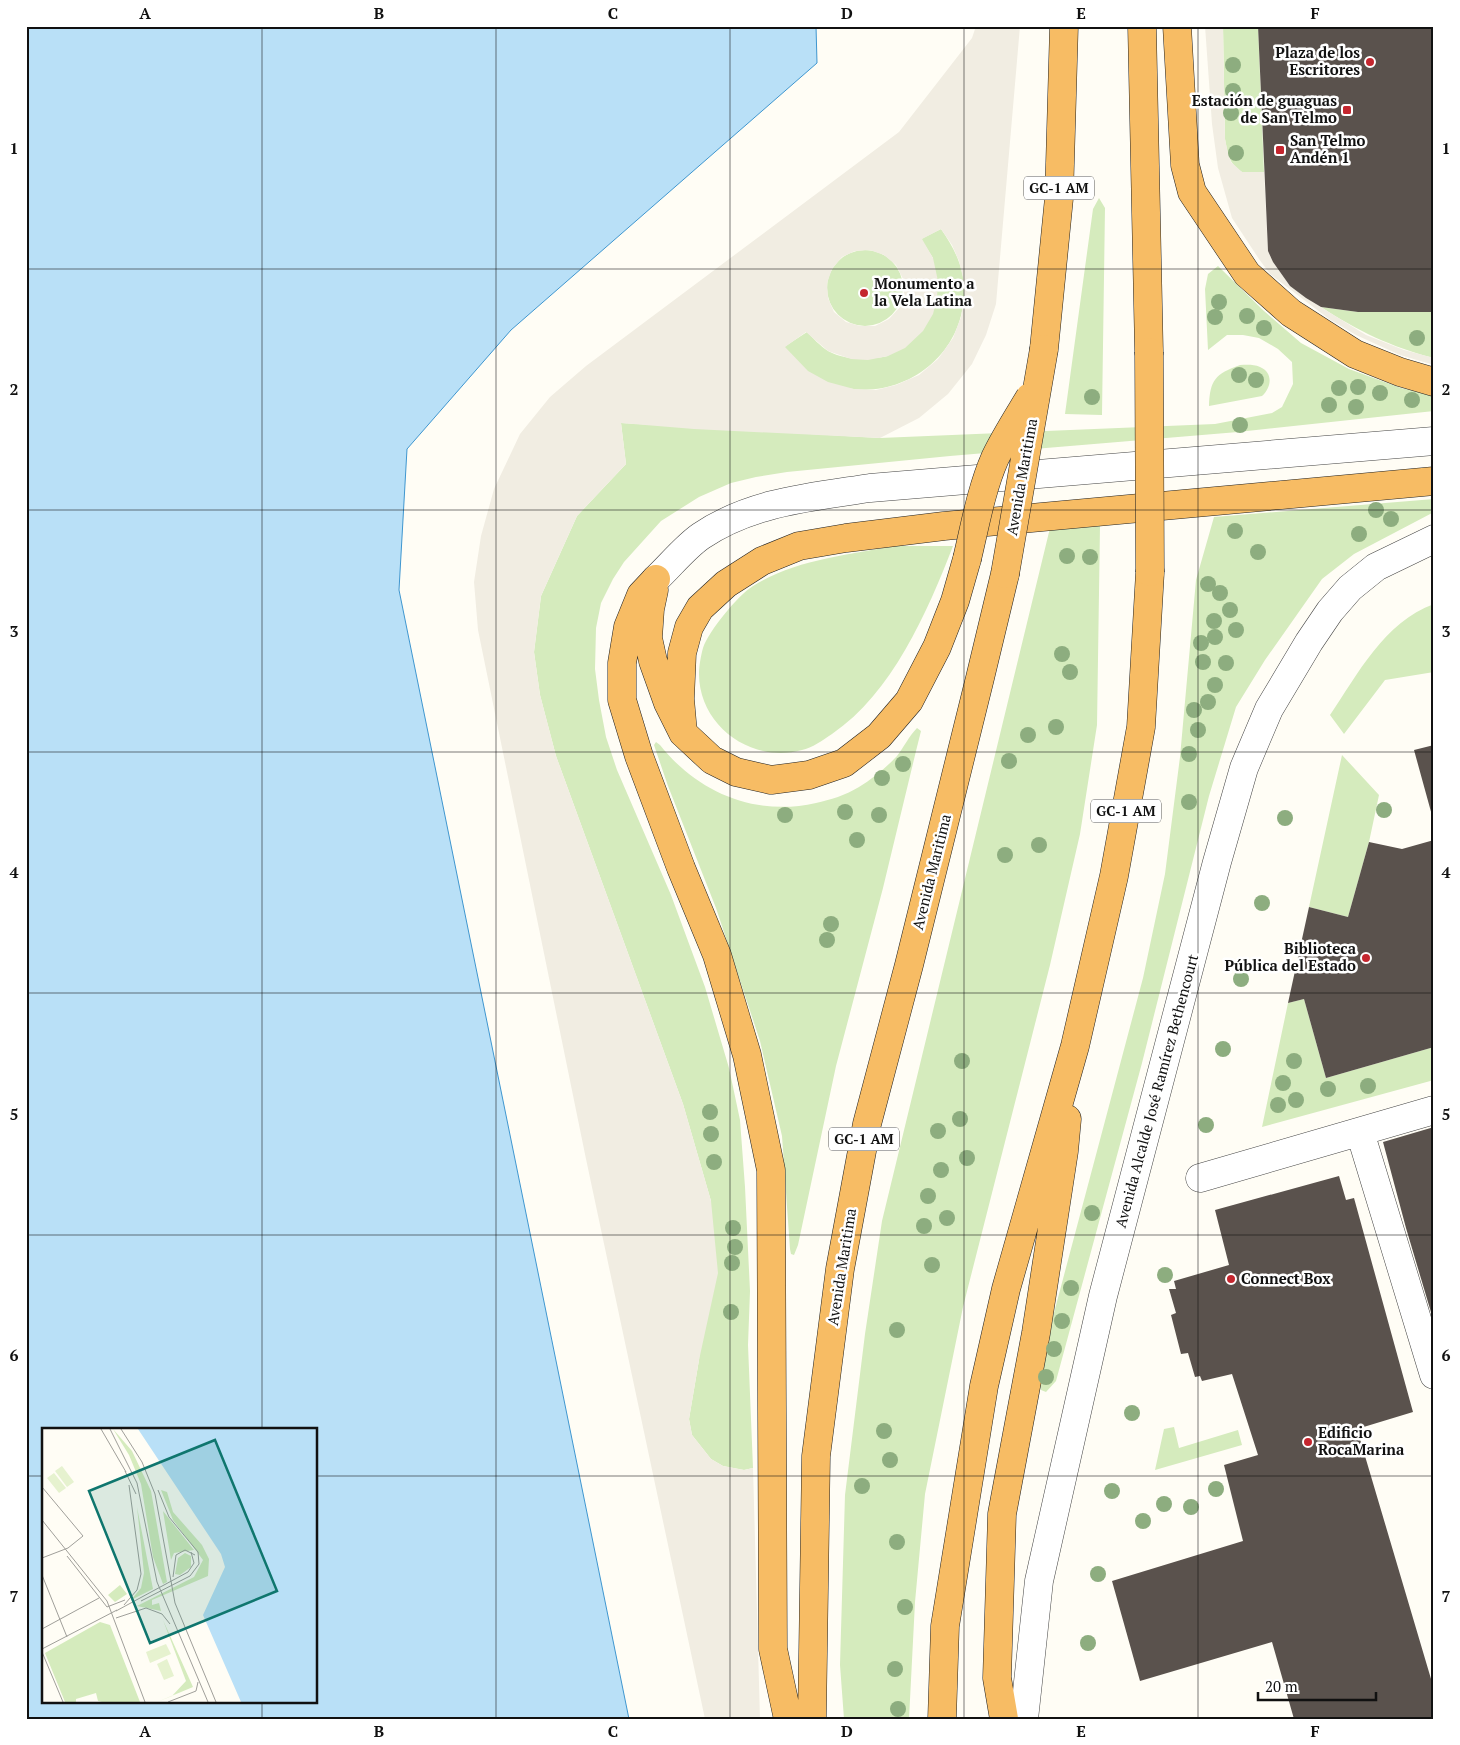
<svg xmlns="http://www.w3.org/2000/svg" width="1460" height="1745" viewBox="0 0 1460 1745" font-family="'PT Serif',serif">
<style>
.green{fill:#d5ebbd}
.plaza{fill:#f1ede2;fill-rule:evenodd}
.water{fill:#b9e0f7;stroke:#3f96cf;fill-rule:evenodd}
.building{fill:#5a524d}
.lines{fill:none;stroke-linecap:round;stroke-linejoin:round}
.pedestrian-casing{stroke:#444;stroke-width:29}
.minor-casing{stroke:#444;stroke-width:29}
.tertiary-casing{stroke:#444;stroke-width:29}
.trunk-casing{stroke:#222;stroke-width:29}
.pedestrian{stroke:#fff;stroke-width:28}
.minor{stroke:#fff;stroke-width:28}
.tertiary{stroke:#fff;stroke-width:28}
.trunk{stroke:#f7bc64;stroke-width:28}
.trunk-bridge-casing{stroke:#222;stroke-width:29;stroke-linecap:butt}
.trunk-bridge{stroke:#f7bc64;stroke-width:28}
.tree{fill:#8dad7f}
.grid{fill:none;stroke:#111;stroke-width:1;stroke-opacity:0.55}
.poi-dot{fill:#c4262e;stroke:#fff;stroke-width:2}
.labels{text-anchor:middle;stroke-width:5;stroke-linejoin:round;paint-order:stroke}
.shield{fill:#fff;stroke:#585858;stroke-width:1}
.shield-label{font-size:14px;font-weight:bold;fill:#111}
.poi-label{font-size:15px;font-weight:bold;fill:#111;stroke:#fff;text-anchor:start}
.street-label{font-size:15px;fill:#111;stroke:#fff}
.inset-road{fill:none;stroke:#a09f9a;stroke-width:1}
.view{fill:#0f766e;fill-opacity:0.15;stroke:#0f766e;stroke-width:2.5}
.inset-edge{fill:none;stroke:#111;stroke-width:2.5}
.neatline{fill:none;stroke:#111;stroke-width:2}
.grid-label{font-size:16px;text-anchor:middle;font-weight:bold;fill:#111}
</style>
<rect width="100%" height="100%" fill="#fffdf5"/>
<path class="green" d="M1223,26H1258L1264,172H1242C1228,162 1228,155 1225,139Z
M1099,198L1105,208L1102,415L1065,414L1093,209Z
M941,229C955,249 966,271 964,296C960,373 872,416 808,372C800,366 792,355 784,347L807,332C813,338 820,346 828,351C847,361 868,360 888,356L933,258L921,239Z
M827 288a38 38 0 1 1 76 0a38 38 0 1 1-76 0Z
M1218,266L1264,311L1301,343L1349,369L1401,388L1434,396V411L1238,432L950,456L787,472L756,477L731,483L699,497L661,521L624,562L613,579L601,603L596,628L595,669L599,700L606,737L617,770L671,895L705,987L729,1068L740,1120L745,1187L750,1291L748,1345L753,1468L744,1470L723,1466L711,1459L692,1435L689,1419L699,1360L711,1201L683,1104L556,756L540,695L534,652L541,596L577,516L626,464L621,423L880,438L1215,424L1272,413L1282,407L1293,384L1292,362L1278,349L1259,338L1243,335H1227L1208,350L1205,289L1208,274Z
M1321,307L1358,312H1434V358C1391,347 1358,331 1321,307Z
M1240,365C1246,365 1253,364 1260,367C1274,373 1271,388 1262,396L1209,406C1210,380 1215,374 1240,365Z
M1434,499V512L1354,554L1322,579L1265,660L1236,707L1209,796L1142,1063L1056,1381L1046,1392L1041,1390L1038,1373L1143,978L1165,874L1180,757L1196,580L1214,517Z
M1100,526L1097,725L1080,834L1050,965L963,1307L925,1494L915,1602L909,1719H844L840,1665L845,1495L865,1334L882,1221L1050,528Z
M894,546H953C927,613 892,693 832,734C823,740 812,748 802,750C752,764 699,726 699,674C699,666 701,655 703,648C709,631 737,596 753,586C794,560 847,555 894,546Z
M1434,604V672L1385,680L1344,734L1330,715C1358,674 1384,622 1434,604Z
M917,728L921,731L916,751L883,888L836,1066L798,1245L794,1255L791,1254L790,1249L782,1136L760,1041L716,908L668,786L654,745L656,742L660,745C697,792 755,817 816,803C830,800 846,795 859,787C872,779 886,768 897,756C904,747 909,736 917,728Z
M1342,755L1379,795L1369,842L1348,917L1309,907Z
M1304,999L1326,1078L1434,1047V1080L1262,1127L1288,1003Z
M1174,1427L1179,1448L1238,1430L1242,1445L1155,1470L1164,1429Z"/>
<path class="plaza" d="M976,26H1020L996,304L986,335L972,364L948,394L919,418L880,438L694,429L621,423L626,464L577,516L541,596L534,652L540,695L556,756L683,1104L711,1201L718,1273L699,1360L689,1419L692,1435L711,1459L723,1466L744,1470L753,1468L760,1719H705L586,1159L478,630L474,582L481,536L494,489L520,434L550,397L586,366L899,132L972,38ZM941,229L952,245L959,261L963,278L964,296L961,317L953,338L938,359L919,375L896,385L876,390L854,389L828,382L808,371L785,347L806,332L828,351L851,359L868,360L888,356L905,348L923,331L933,314L937,298L938,281L933,258L922,239ZM870,250L884,255L896,265L903,279L904,294L899,308L889,319L875,326H860L846,322L834,312L828,298L827,283L832,269L842,257L855,251Z
M1205,26H1223L1225,139L1228,153L1231,162L1242,172H1264L1268,251L1273,262L1290,286L1306,298L1366,335L1404,350L1434,358V365L1400,355L1356,335L1329,319L1270,274L1259,259L1232,218L1218,168L1212,124Z"/>
<path class="water" d="M26,26H816L817,63L511,330L407,449L399,590L629,1719H26ZM44,1429H316V1701H44Z"/>
<path class="building" d="M1258,26H1434V312H1358L1321,307L1306,298L1290,286L1273,262L1268,251Z
M1434,745V819H1433L1414,750Z
M1434,840V1047L1326,1078L1304,999L1288,1003L1309,907L1348,917L1369,842L1402,849Z
M1434,1127V1319H1433L1406,1228L1383,1142Z
M1339,1176L1346,1200L1354,1198L1413,1412L1357,1429L1434,1689V1719H1294L1272,1642L1140,1681L1112,1581L1243,1541L1224,1465L1258,1455L1232,1374L1202,1381L1200,1376L1195,1377L1188,1353L1181,1354L1171,1315L1176,1313L1169,1289H1176L1174,1281L1229,1265L1215,1210Z"/>
<g class="lines">
<defs>
<path id="pedestrian" d="M1360,1132L1434,1375
M1200,1178L1434,1110"/>
<path id="minor" d="M1024,1719L1039,1581L1103,1296L1217,862L1244,768L1269,709L1309,642L1330,611L1350,588L1376,567L1434,539"/>
<path id="tertiary" d="M656,579C670,566 685,547 701,536C751,502 811,497 870,488L1434,441"/>
<path id="trunk" d="M1142,26L1149,352
M1177,26L1185,165L1192,192L1247,274L1291,313L1355,354L1400,372L1434,382
M1044,349L1059,198L1064,26
M656,579L641,595L628,627L622,663V700L639,756L681,868L717,955L747,1055L771,1170L773,1649L788,1719
M654,590L650,609L648,638L653,661L668,703L683,733L712,760L736,772L771,780L809,775L844,763L879,736L909,701L937,647L955,601L967,559
M683,733L680,699L682,653L689,627L700,608L726,584L762,561L799,546L846,538L944,526L1434,481
M812,1719L816,1456L840,1269L867,1124L909,965L980,678L1005,574
M942,1719L945,1626L984,1386L1006,1289L1075,1046L1114,876L1141,727L1150,572
M1004,1719L997,1678L1002,1514L1036,1333L1064,1151L1067,1119"/>
</defs>
<use href="#pedestrian" class="pedestrian-casing"/>
<use href="#minor" class="minor-casing"/>
<use href="#tertiary" class="tertiary-casing"/>
<use href="#trunk" class="trunk-casing"/>
<use href="#pedestrian" class="pedestrian"/>
<use href="#minor" class="minor"/>
<use href="#tertiary" class="tertiary"/>
<use href="#trunk" class="trunk"/>
<defs>
<path id="trunk-bridge" d="M1149,352L1150,572
M967,559C975,526 981,490 995,458C1005,437 1018,417 1030,397
M1005,574L1044,349"/>
</defs>
<use href="#trunk-bridge" class="trunk-bridge-casing"/>
<use href="#trunk-bridge" class="trunk-bridge"/>
</g>
<g class="tree">
<circle cx="1233" cy="65" r="8"/>
<circle cx="1233" cy="91" r="8"/>
<circle cx="1231" cy="113" r="8"/>
<circle cx="1236" cy="153" r="8"/>
<circle cx="1219" cy="302" r="8"/>
<circle cx="1247" cy="316" r="8"/>
<circle cx="1215" cy="317" r="8"/>
<circle cx="1264" cy="328" r="8"/>
<circle cx="1417" cy="338" r="8"/>
<circle cx="1239" cy="375" r="8"/>
<circle cx="1256" cy="380" r="8"/>
<circle cx="1358" cy="387" r="8"/>
<circle cx="1339" cy="388" r="8"/>
<circle cx="1380" cy="393" r="8"/>
<circle cx="1092" cy="397" r="8"/>
<circle cx="1412" cy="400" r="8"/>
<circle cx="1329" cy="405" r="8"/>
<circle cx="1356" cy="407" r="8"/>
<circle cx="1240" cy="425" r="8"/>
<circle cx="1376" cy="510" r="8"/>
<circle cx="1391" cy="519" r="8"/>
<circle cx="1235" cy="531" r="8"/>
<circle cx="1359" cy="534" r="8"/>
<circle cx="1258" cy="552" r="8"/>
<circle cx="1067" cy="556" r="8"/>
<circle cx="1090" cy="557" r="8"/>
<circle cx="1208" cy="584" r="8"/>
<circle cx="1220" cy="593" r="8"/>
<circle cx="1230" cy="610" r="8"/>
<circle cx="1214" cy="621" r="8"/>
<circle cx="1236" cy="630" r="8"/>
<circle cx="1215" cy="637" r="8"/>
<circle cx="1201" cy="643" r="8"/>
<circle cx="1062" cy="654" r="8"/>
<circle cx="1203" cy="662" r="8"/>
<circle cx="1226" cy="663" r="8"/>
<circle cx="1070" cy="672" r="8"/>
<circle cx="1215" cy="685" r="8"/>
<circle cx="1208" cy="702" r="8"/>
<circle cx="1194" cy="710" r="8"/>
<circle cx="1056" cy="727" r="8"/>
<circle cx="1198" cy="730" r="8"/>
<circle cx="1028" cy="735" r="8"/>
<circle cx="1189" cy="754" r="8"/>
<circle cx="1009" cy="761" r="8"/>
<circle cx="903" cy="764" r="8"/>
<circle cx="882" cy="778" r="8"/>
<circle cx="1189" cy="802" r="8"/>
<circle cx="1384" cy="810" r="8"/>
<circle cx="845" cy="812" r="8"/>
<circle cx="785" cy="815" r="8"/>
<circle cx="879" cy="815" r="8"/>
<circle cx="1285" cy="818" r="8"/>
<circle cx="857" cy="840" r="8"/>
<circle cx="1039" cy="845" r="8"/>
<circle cx="1005" cy="855" r="8"/>
<circle cx="1262" cy="903" r="8"/>
<circle cx="831" cy="924" r="8"/>
<circle cx="827" cy="940" r="8"/>
<circle cx="1241" cy="979" r="8"/>
<circle cx="1223" cy="1049" r="8"/>
<circle cx="962" cy="1061" r="8"/>
<circle cx="1294" cy="1061" r="8"/>
<circle cx="1283" cy="1083" r="8"/>
<circle cx="1368" cy="1086" r="8"/>
<circle cx="1328" cy="1089" r="8"/>
<circle cx="1296" cy="1100" r="8"/>
<circle cx="1278" cy="1105" r="8"/>
<circle cx="710" cy="1112" r="8"/>
<circle cx="960" cy="1119" r="8"/>
<circle cx="1206" cy="1125" r="8"/>
<circle cx="938" cy="1131" r="8"/>
<circle cx="711" cy="1134" r="8"/>
<circle cx="967" cy="1158" r="8"/>
<circle cx="714" cy="1162" r="8"/>
<circle cx="941" cy="1170" r="8"/>
<circle cx="928" cy="1196" r="8"/>
<circle cx="1092" cy="1213" r="8"/>
<circle cx="947" cy="1218" r="8"/>
<circle cx="924" cy="1226" r="8"/>
<circle cx="733" cy="1228" r="8"/>
<circle cx="735" cy="1247" r="8"/>
<circle cx="732" cy="1263" r="8"/>
<circle cx="932" cy="1265" r="8"/>
<circle cx="1165" cy="1275" r="8"/>
<circle cx="1071" cy="1288" r="8"/>
<circle cx="731" cy="1312" r="8"/>
<circle cx="1062" cy="1321" r="8"/>
<circle cx="897" cy="1330" r="8"/>
<circle cx="1054" cy="1349" r="8"/>
<circle cx="1046" cy="1377" r="8"/>
<circle cx="1132" cy="1413" r="8"/>
<circle cx="884" cy="1431" r="8"/>
<circle cx="890" cy="1460" r="8"/>
<circle cx="862" cy="1486" r="8"/>
<circle cx="1216" cy="1489" r="8"/>
<circle cx="1112" cy="1491" r="8"/>
<circle cx="1164" cy="1504" r="8"/>
<circle cx="1191" cy="1507" r="8"/>
<circle cx="1143" cy="1521" r="8"/>
<circle cx="897" cy="1542" r="8"/>
<circle cx="1098" cy="1574" r="8"/>
<circle cx="905" cy="1607" r="8"/>
<circle cx="1088" cy="1643" r="8"/>
<circle cx="895" cy="1669" r="8"/>
<circle cx="898" cy="1709" r="8"/>
</g>
<path class="grid" d="M262,26V1429M496,26V1719M730,26V1719M964,26V1719M1198,26V1719M26,269H1434M26,510H1434M26,752H1434M26,993H1434M26,1235H1434M26,1476H44M316,1476H1434M262,1701V1719"/>
<g class="poi-dot">
<circle cx="1370" cy="62" r="5"/>
<rect x="1342" y="105" width="10" height="10" rx="2.5"/>
<rect x="1275" y="145" width="10" height="10" rx="2.5"/>
<circle cx="864" cy="293" r="5"/>
<circle cx="1366" cy="958" r="5"/>
<circle cx="1231" cy="1279" r="5"/>
<circle cx="1308" cy="1442" r="5"/>
</g>
<g class="labels">
<g class="shield">
<rect x="1024" y="176.5" width="70" height="23" rx="4"/>
<rect x="1091" y="799.5" width="70" height="23" rx="4"/>
<rect x="829" y="1127.5" width="70" height="23" rx="4"/>
</g>
<g class="shield-label">
<text x="1059" y="193">GC-1 AM</text>
<text x="1126" y="816">GC-1 AM</text>
<text x="864" y="1144">GC-1 AM</text>
</g>
<g class="poi-label">
<text x="1360" y="58" text-anchor="end">Plaza de los<tspan x="1360" dy="17">Escritores</tspan></text>
<text x="1337" y="106" text-anchor="end">Estación de guaguas<tspan x="1337" dy="17">de San Telmo</tspan></text>
<text x="1290" y="146">San Telmo<tspan x="1290" dy="17">Andén 1</tspan></text>
<text x="874" y="289">Monumento a<tspan x="874" dy="17">la Vela Latina</tspan></text>
<text x="1356" y="954" text-anchor="end">Biblioteca<tspan x="1356" dy="17">Pública del Estado</tspan></text>
<text x="1241" y="1284">Connect Box</text>
<text x="1318" y="1438">Edificio<tspan x="1318" dy="17">RocaMarina</tspan></text>
</g>
<g class="street-label">
<text transform="translate(1022 477) rotate(-80)" y="5">Avenida Maritima</text>
<text transform="translate(932 872) rotate(-76)" y="5">Avenida Maritima</text>
<text transform="translate(1157 1091) rotate(-75)" y="5">Avenida Alcalde José Ramírez Bethencourt</text>
<text transform="translate(842 1267) rotate(-81)" y="5">Avenida Maritima</text>
</g>
</g>
<g transform="translate(42 1428)">
<rect width="275" height="275" fill="#fffdf5"/>
<path d="M71,1L90,23L109,63L125,154L121,156L111,129L99,56L87,27ZM119,62L125,64L131,84L160,117L167,131L166,148L110,172V177L117,175L119,183L95,178L152,149L161,132L131,92ZM95,79L111,161L89,172L99,160L102,145ZM121,83L152,122L132,125L129,132ZM143,125L149,128V139L138,147L133,146L136,130ZM78,157L85,166L73,174L66,167ZM121,192L151,259L115,274L130,268L144,253ZM58,194L68,197L98,274H60L56,273L54,265L34,271V274H23L3,225Z" fill="#d5ebbd"/>
<path d="M20,38L32,54L25,59L13,43ZM12,45L24,60L17,65L5,50ZM124,216L129,226L108,235L104,224ZM125,231L132,248L122,252L115,236Z" fill="#e6f2cf"/>
<path d="M96,1H275V274H199L161,187L183,139L179,126Z" fill="#b9e0f7"/>
<path class="inset-road" d="M59,1L84,44M68,1L95,55L115,154L166,274M79,1L100,34L113,66L133,175L174,274M83,43L94,66M0,59L41,108L26,120L0,130M116,62L127,89L156,124L157,136M0,92L65,173L103,274M25,128L65,179M0,147L25,209M131,149L134,127L143,122L153,127M99,173L148,148L157,136M82,177L95,162L99,146L87,57M65,179L83,172M74,183L146,144L152,135L149,124M74,190L104,180L120,186L128,196M0,201L57,170M0,221L75,182M0,224L21,274M126,274L154,263L156,254"/>
<path class="view" d="M173,12L235,163L108,215L47,63Z"/>
<rect width="275" height="275" class="inset-edge"/>
</g>
<rect width="1460" height="1745" fill="none" stroke="#ffffff" stroke-width="55"/>
<path d="M1258 1692v8h118v-8" fill="none" stroke="#111111" stroke-width="2.5"/>
<text x="1265" y="1692" font-size="15" fill="#111111" stroke="#ffffff" stroke-width="4" paint-order="stroke">20 m</text>
<rect x="28" y="28" width="1404" height="1690" class="neatline"/>
<g class="grid-label">
<text x="145" y="19">A</text>
<text x="379" y="19">B</text>
<text x="613" y="19">C</text>
<text x="847" y="19">D</text>
<text x="1081" y="19">E</text>
<text x="1315" y="19">F</text>
<text x="14" y="154">1</text>
<text x="1446" y="154">1</text>
<text x="14" y="395">2</text>
<text x="1446" y="395">2</text>
<text x="14" y="637">3</text>
<text x="1446" y="637">3</text>
<text x="14" y="878">4</text>
<text x="1446" y="878">4</text>
<text x="14" y="1120">5</text>
<text x="1446" y="1120">5</text>
<text x="14" y="1361">6</text>
<text x="1446" y="1361">6</text>
<text x="14" y="1602">7</text>
<text x="1446" y="1602">7</text>
<text x="145" y="1737">A</text>
<text x="379" y="1737">B</text>
<text x="613" y="1737">C</text>
<text x="847" y="1737">D</text>
<text x="1081" y="1737">E</text>
<text x="1315" y="1737">F</text>
</g>
</svg>
